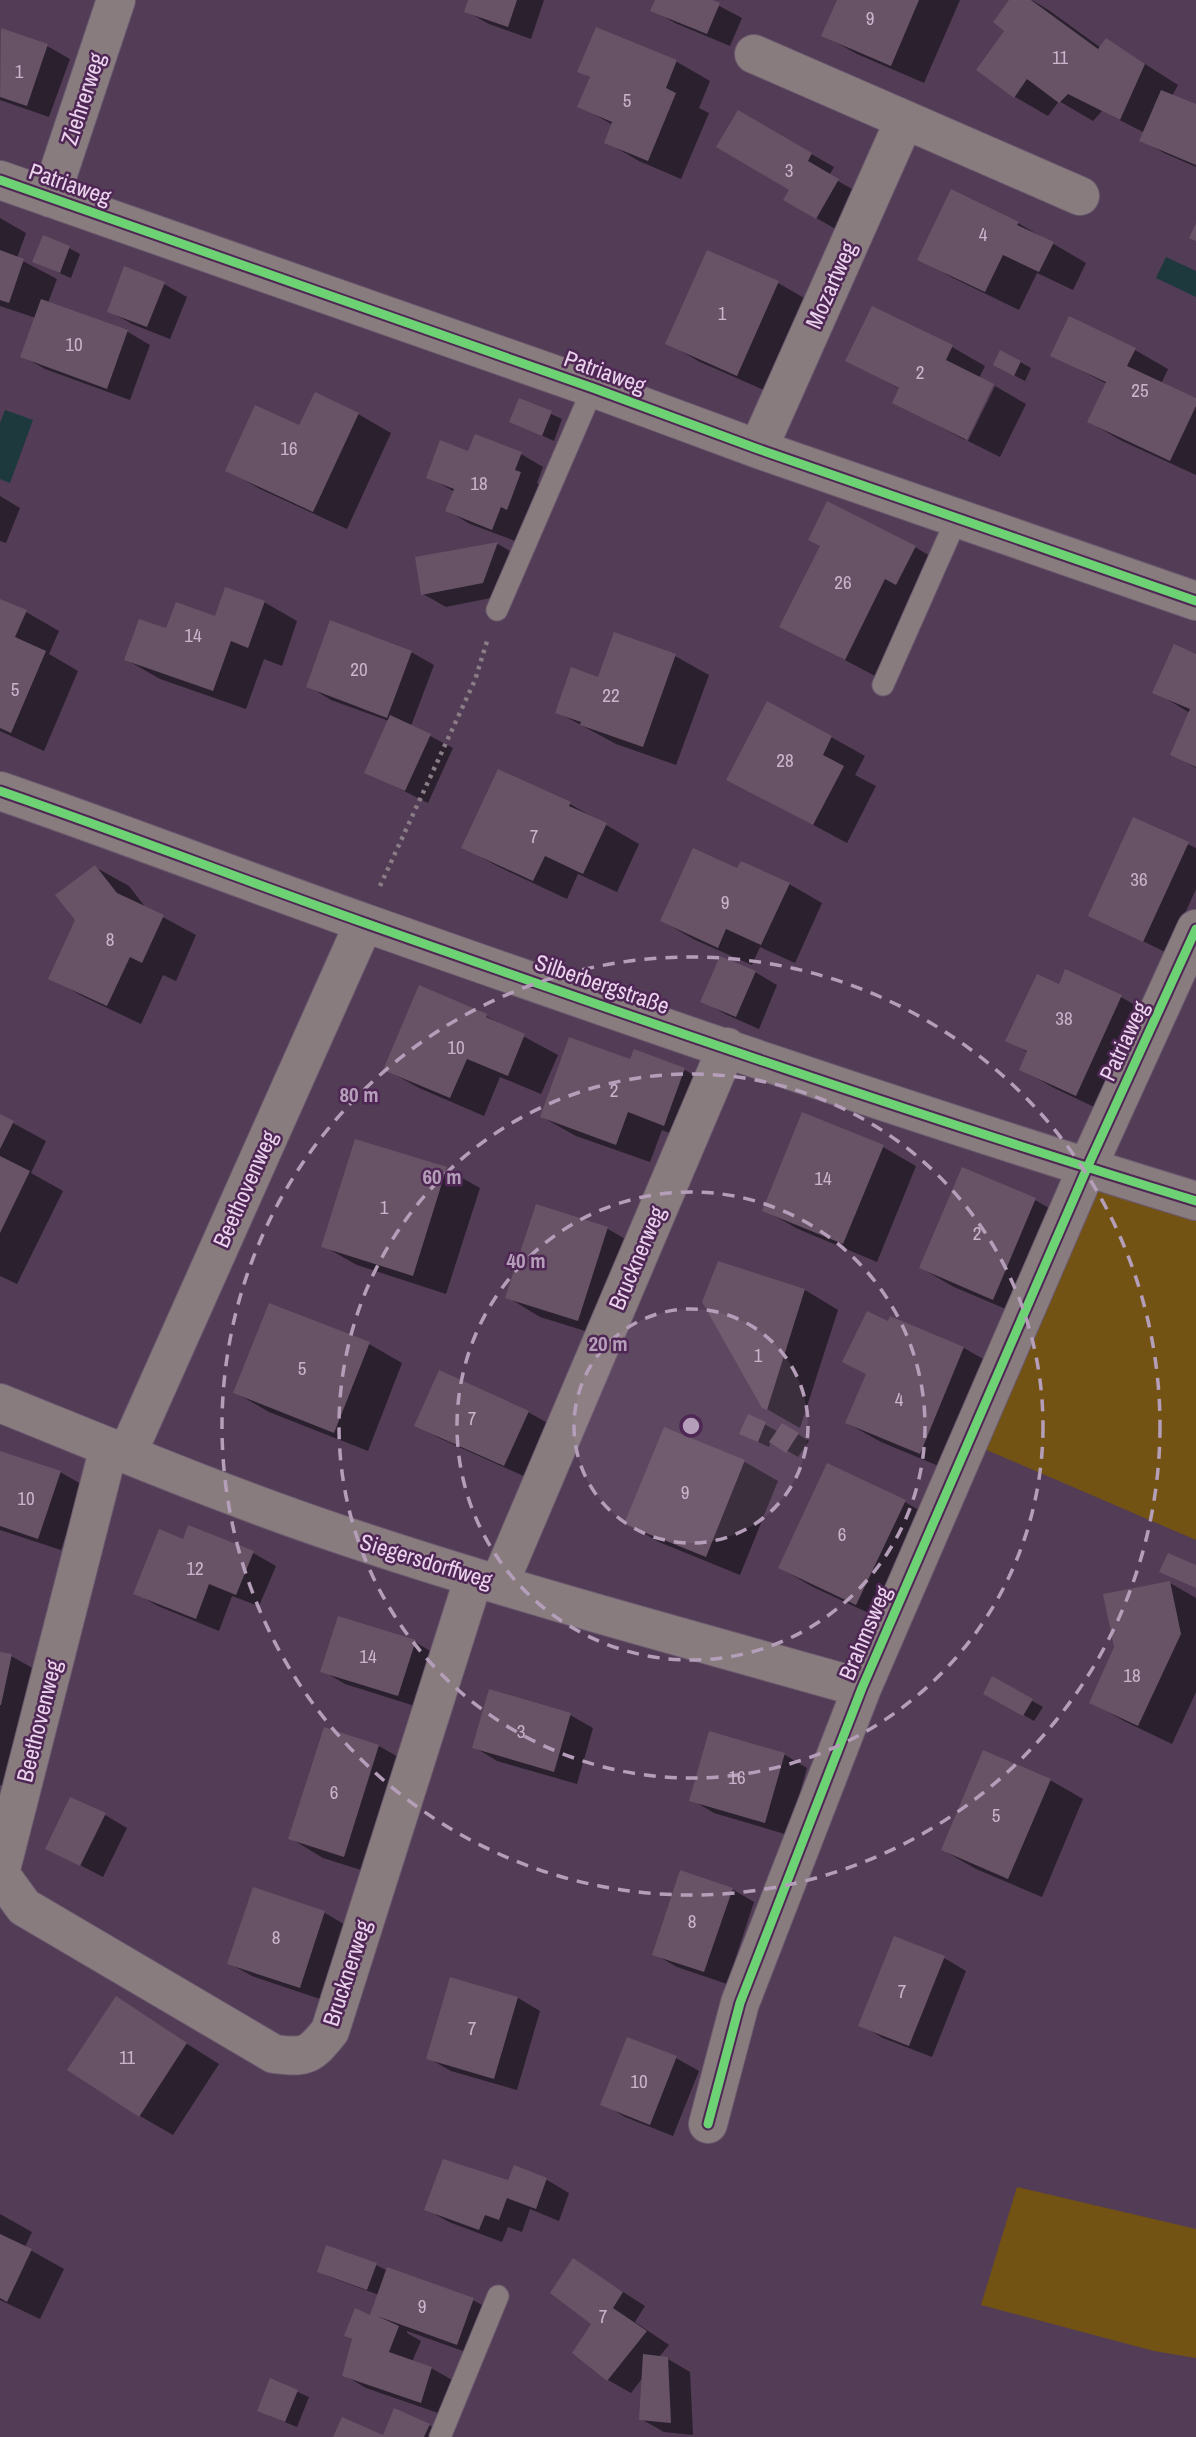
<svg xmlns="http://www.w3.org/2000/svg" width="1196" height="2437" viewBox="0 0 1196 2437" font-family="'Archivo Narrow',sans-serif">
<style>
.green{fill:#735313}
.water{fill:#1d393e}
.shadow{fill:#0007}
.building{fill:#685366}
.lines{fill:none;stroke-linecap:round;stroke-linejoin:round}
.lane-casing{stroke:#6c5a6f;stroke-width:23}
.street-casing{stroke:#6c5a6f;stroke-width:40}
.path{stroke:#8a7d85;stroke-width:4.5;stroke-dasharray:3.5 5;stroke-linecap:butt}
.lane{stroke:#897c7f;stroke-width:21}
.street{stroke:#897c7f;stroke-width:38}
.cycleway-casing{stroke:#4f2755;stroke-width:13}
.cycleway{stroke:#6cd273;stroke-width:9}
.ring{fill:none;stroke:#b59eb9;stroke-width:3.5;stroke-dasharray:12 9}
.labels{text-anchor:middle;stroke-width:5;stroke-linejoin:round;paint-order:stroke}
.number-label{font-size:19px;fill:#cab3cc}
.street-label{font-size:23px;fill:#ebd3ee;stroke:#4f2755}
.centre{fill:#b59eb9;stroke:#4f2755;stroke-width:3.5}
.ring-label{font-size:21px;text-anchor:middle;font-weight:bold;fill:#b59eb9;stroke:#4f2755;stroke-width:5;stroke-linejoin:round;paint-order:stroke}
</style>
<rect width="100%" height="100%" fill="#523c56"/>
<path class="green" d="M1097,1177L1196,1212V1540L982,1448Z
M1017,2187L1196,2229V2358L1154,2351L981,2305Z"/>
<path class="water" d="M1166,257L1196,271V297L1156,278Z
M5,410L33,420L10,483L0,479V423Z"/>
<path class="shadow" d="M470,0H544L531,39L489,24L466,11Z
M657,0H708L742,18L730,46L675,23L653,10Z
M838,0H960L924,83L857,54L823,35Z
M1011,0H1032L1050,11L1101,48L1107,40L1178,85L1172,96L1196,106V167L1164,153L1142,140L1145,133L1102,111L1093,121L1059,101L1048,116L1015,97L1007,31Z
M597,29L677,62L710,81L699,108L709,113L681,179L639,161L606,142L613,125L580,106L591,78L579,71Z
M2,30L47,46L70,59L49,117L0,100Z
M738,112L834,167L829,176L861,194L839,231L785,200L792,189Z
M0,218L26,233L17,258L57,279L48,303L128,332L150,345L130,400L45,369L22,356L36,318L0,306Z
M1018,223L1086,263L1073,290L1037,273L1019,310L953,278L919,259Z
M69,248L80,254L71,278L34,262Z
M778,283L811,302L771,393L700,362L667,343Z
M164,284L187,297L170,339L132,324L109,311Z
M873,308L952,347L985,366L979,378L992,384L965,440L894,402L900,389L847,361Z
M1135,350L1168,369L1161,384L1196,400V475L1122,441L1089,422L1107,384L1052,355Z
M1020,362L1031,368L1025,381L1006,371Z
M995,386L1026,404L1000,457L968,441Z
M520,400L562,419L554,441L512,422Z
M358,414L391,433L347,529L260,489L227,470L300,428Z
M469,453L521,454L543,467L537,483L543,487L530,521L524,519L515,541L470,524L448,511L455,492L428,477Z
M0,496L20,508L6,543L0,541Z
M498,544L520,557L505,595L446,607L423,594L417,558Z
M915,547L948,567L930,603L879,678L782,627Z
M0,601L26,612L59,631L49,654L78,671L44,751L0,731Z
M264,602L297,621L282,666L264,659L246,709L160,679L127,660L167,631Z
M411,652L434,665L411,726L453,748L428,803L366,772L389,721L331,700L308,686Z
M675,656L709,675L676,765L616,744L557,712L599,679Z
M1196,656V768L1172,754L1190,713L1155,692Z
M831,737L865,756L855,775L876,786L847,843L729,780Z
M570,804L639,844L617,892L578,874L567,899L497,866L463,847Z
M1134,819L1196,848V889L1167,953L1090,915Z
M95,867L129,886L146,908L196,935L176,981L163,975L141,1024L84,997L50,978L77,920Z
M789,884L822,903L795,963L760,947L752,965L695,940L662,921Z
M755,972L777,985L759,1029L725,1014L703,1001Z
M1060,986L1121,997L1154,1016L1109,1114L1054,1088L1021,1069L1029,1053L1008,1041Z
M486,1016L558,1055L541,1094L500,1077L484,1116L419,1088L385,1069Z
M635,1052L685,1070L718,1089L698,1144L662,1130L650,1162L576,1136L542,1117L631,1062Z
M0,1116L46,1141L31,1173L63,1191L17,1284L0,1276Z
M883,1147L916,1166L877,1262L798,1229L764,1210Z
M446,1169L480,1188L446,1294L357,1265L323,1246Z
M1035,1200L1068,1219L1027,1318L954,1287L921,1268Z
M537,1206L608,1229L641,1248L611,1339L540,1317L507,1297Z
M719,1263L805,1290L838,1310L800,1428L763,1407Z
M891,1318L964,1348L997,1367L953,1472L881,1442L847,1423Z
M369,1344L402,1363L368,1451L269,1412L236,1393Z
M528,1412L551,1425L528,1478L439,1438L417,1425Z
M749,1416L777,1431H793L809,1441L798,1457L771,1441L769,1447L752,1439Z
M665,1429L745,1462L778,1481L740,1575L659,1542L626,1523Z
M0,1453L60,1472L83,1485L61,1550L0,1530Z
M905,1502L938,1521L890,1623L813,1587L780,1568Z
M184,1541L253,1553L276,1566L259,1606L232,1596L219,1631L158,1606L135,1593Z
M1170,1583L1196,1598V1692L1172,1744L1124,1721L1091,1702Z
M415,1642L437,1655L421,1708L345,1684L323,1671Z
M0,1654L11,1656L45,1675L20,1789L0,1785Z
M993,1679L1043,1707L1034,1721L985,1693Z
M570,1715L593,1728L577,1784L497,1761L474,1747Z
M710,1733L785,1755L807,1768L788,1835L714,1813L692,1800Z
M379,1746L412,1765L377,1875L323,1858L290,1838Z
M1050,1780L1083,1799L1042,1897L976,1869L943,1850Z
M105,1815L127,1828L103,1877L47,1848Z
M732,1889L754,1902L727,1984L677,1967L654,1954Z
M254,1890L325,1913L347,1926L323,2000L252,1976L229,1963Z
M944,1958L966,1971L932,2057L883,2038L861,2025Z
M518,1998L540,2011L517,2090L451,2071L428,2058Z
M116,1999L219,2064L173,2135L140,2116Z
M676,2058L699,2071L673,2136L625,2117L603,2104Z
M515,2168L547,2180L569,2193L559,2221L530,2209L522,2232L508,2227L502,2242L449,2222L426,2209L509,2182Z
M0,2214L32,2232L25,2247L64,2269L40,2319L0,2300Z
M327,2247L376,2265L388,2271L473,2300L496,2313L480,2357L407,2331V2333L421,2341L412,2362L431,2368L454,2381L444,2415L366,2388L344,2375L353,2340L346,2336L371,2317L379,2295L330,2277L319,2271Z
M573,2260L645,2306L635,2322L669,2345L659,2357L668,2359L690,2372L693,2435L664,2432L641,2419L644,2376L631,2393L608,2380L574,2352L594,2324Z
M271,2380L309,2397L297,2427L270,2416Z
M429,2425L449,2437H384Z"/>
<path class="building" d="M468,0H517L508,27L464,12Z
M655,0H713L720,3L707,34L650,11Z
M837,0H919L891,66L821,36Z
M1009,0H1031L1098,49L1106,38L1145,64L1120,120L1068,94L1059,103L1027,79L1014,98L976,70L1004,31L993,22Z
M596,27L677,60L666,88L676,93L648,161L604,143L612,122L577,107L590,77L577,72Z
M1,28L48,44L27,106L0,97Z
M1161,90L1196,104V165L1139,141Z
M738,110L812,153L808,161L839,179L816,219L783,200L789,190L716,147Z
M951,189L1019,222L1017,225L1054,242L1039,272L1003,255L985,292L917,260Z
M1196,223V241L1189,238Z
M43,235L70,246L60,273L32,262Z
M0,250L24,259L9,303L0,300Z
M707,250L779,281L737,376L665,344Z
M124,266L165,282L147,327L107,312Z
M41,299L128,330L107,389L20,357Z
M872,306L953,345L946,360L994,384L967,440L892,403L899,388L845,361Z
M1069,316L1136,348L1127,366L1196,398V406L1170,461L1087,422L1106,382L1050,356Z
M1000,350L1021,361L1014,376L993,365Z
M315,392L359,413L313,512L225,471L255,405L299,425Z
M519,398L552,411L542,436L509,422Z
M475,434L522,452L515,470L521,472L507,510L501,507L492,530L445,511L454,489L426,478L440,440L468,451Z
M827,501L916,546L896,585L885,579L845,660L779,627L820,546L808,540Z
M498,542L483,583L421,595L415,557Z
M225,587L265,601L248,648L231,641L213,691L124,660L139,619L166,628L176,602L215,616Z
M0,599L27,610L15,637L46,651L11,733L0,728Z
M330,620L412,651L387,718L306,687Z
M614,632L676,654L643,747L580,725L581,722L555,713L571,667L598,677Z
M1174,644L1196,654V767L1170,755L1190,709L1152,693Z
M767,701L832,736L823,755L844,766L813,825L726,780Z
M390,715L431,734L405,791L364,773Z
M498,769L571,802L569,806L607,823L583,874L545,856L533,881L461,848Z
M1133,817L1189,842L1143,942L1088,916Z
M693,848L737,868L741,861L790,883L761,945L726,929L718,948L660,921Z
M95,865L117,893L164,915L142,963L130,957L107,1006L48,979L75,920L55,895Z
M720,956L756,971L736,1017L700,1002Z
M1065,969L1122,995L1076,1096L1019,1070L1027,1051L1005,1041L1037,974L1059,984Z
M419,985L487,1014L486,1017L525,1034L508,1076L467,1059L450,1098L383,1070Z
M569,1037L630,1059L634,1049L685,1068L664,1126L628,1112L616,1145L540,1117Z
M802,1112L884,1145L843,1244L762,1211Z
M0,1114L14,1121L0,1149Z
M355,1139L447,1167L413,1276L321,1247Z
M0,1156L30,1171L0,1233Z
M962,1167L1036,1198L993,1300L919,1268Z
M536,1204L608,1227L578,1321L505,1298Z
M718,1261L805,1289L767,1410L762,1408L702,1302Z
M269,1303L370,1342L334,1433L233,1393Z
M867,1311L888,1321L890,1316L964,1347L920,1454L845,1423L866,1374L842,1362Z
M439,1370L529,1411L504,1466L414,1426Z
M748,1414L766,1422L758,1442L739,1434Z
M782,1423L799,1433L786,1453L769,1442Z
M664,1427L745,1460L706,1557L624,1524Z
M0,1451L61,1471L38,1539L0,1526Z
M827,1463L906,1500L856,1605L778,1568Z
M188,1525L254,1551L236,1595L209,1584L196,1619L133,1594L159,1529L183,1539Z
M1168,1553L1196,1565V1588L1159,1572Z
M1170,1581L1181,1634L1138,1726L1089,1703L1114,1647L1103,1594Z
M338,1616L416,1640L398,1696L320,1672Z
M0,1652L12,1654L1,1705H0Z
M992,1676L1033,1699L1023,1716L983,1694Z
M489,1689L571,1713L554,1772L472,1748Z
M324,1727L379,1745L344,1857L288,1839Z
M709,1731L785,1753L765,1823L689,1801Z
M983,1750L1051,1779L1008,1879L941,1850Z
M70,1797L106,1813L80,1866L45,1849Z
M680,1870L733,1888L704,1972L652,1955Z
M253,1887L325,1911L300,1988L227,1964Z
M894,1936L945,1956L909,2046L858,2026Z
M450,1977L518,1997L494,2079L426,2059Z
M116,1996L187,2043L139,2117L67,2070Z
M627,2037L677,2056L650,2125L600,2105Z
M443,2159L508,2180L514,2165L547,2178L536,2209L507,2198L499,2220L485,2215L479,2230L424,2210Z
M0,2234L32,2249L7,2302L0,2298Z
M326,2245L377,2263L367,2290L317,2272Z
M573,2258L623,2292L613,2308L647,2331L607,2381L572,2353L591,2324L550,2293Z
M387,2267L474,2298L457,2345L377,2316L399,2326L389,2352L432,2367L421,2403L342,2376L352,2339L344,2336L355,2308L370,2315Z
M643,2354L668,2357L671,2423L639,2420Z
M270,2378L298,2390L285,2422L257,2411Z
M394,2408L430,2424L424,2437H333L342,2417L383,2435Z"/>
<g class="lines">
<defs>
<path id="lane" d="M497,610L593,388
M883,685L957,518
M440,2437L498,2296"/>
<path id="street" d="M754,54L1080,196
M0,180L593,388L758,449L1196,601
M50,198L116,0
M758,449L904,121
M0,791C122,833 243,880 365,923C640,1020 917,1116 1196,1201
M0,1403C114,1449 228,1497 345,1536C515,1593 689,1639 862,1688
M127,1454L364,923
M499,1584L727,1047
M0,1873L109,1447
M0,1874L24,1907L274,2054C306,2058 310,2056 330,2031L474,1577
M708,2124L740,2003L862,1688L1087,1168L1196,929"/>
</defs>
<use href="#lane" class="lane-casing"/>
<use href="#street" class="street-casing"/>
<path class="path" d="M380,886L475,680L488,638"/>
<use href="#lane" class="lane"/>
<use href="#street" class="street"/>
<defs>
<path id="cycleway" d="M0,180L593,388L758,449L1196,601
M0,791C122,833 243,880 365,923C640,1020 917,1116 1196,1201
M708,2124L740,2003L862,1688L1087,1168L1196,929"/>
</defs>
<use href="#cycleway" class="cycleway-casing"/>
<use href="#cycleway" class="cycleway"/>
</g>
<circle cx="691" cy="1426" r="117" fill="#b59eb9" fill-opacity=".12"/>
<g class="ring">
<circle cx="691" cy="1426" r="117"/>
<circle cx="691" cy="1426" r="234"/>
<circle cx="691" cy="1426" r="352"/>
<circle cx="691" cy="1426" r="469"/>
</g>
<g class="labels">
<g class="number-label">
<text x="870" y="25">9</text>
<text x="1060" y="64">11</text>
<text x="19" y="78">1</text>
<text x="627" y="107">5</text>
<text x="789" y="177">3</text>
<text x="983" y="241">4</text>
<text x="722" y="320">1</text>
<text x="74" y="351">10</text>
<text x="920" y="379">2</text>
<text x="1140" y="397">25</text>
<text x="289" y="455">16</text>
<text x="479" y="490">18</text>
<text x="843" y="589">26</text>
<text x="193" y="642">14</text>
<text x="359" y="676">20</text>
<text x="15" y="696">5</text>
<text x="611" y="702">22</text>
<text x="785" y="767">28</text>
<text x="534" y="843">7</text>
<text x="1139" y="886">36</text>
<text x="725" y="909">9</text>
<text x="110" y="946">8</text>
<text x="1064" y="1025">38</text>
<text x="456" y="1054">10</text>
<text x="614" y="1097">2</text>
<text x="823" y="1185">14</text>
<text x="384" y="1214">1</text>
<text x="977" y="1240">2</text>
<text x="758" y="1362">1</text>
<text x="302" y="1375">5</text>
<text x="899" y="1406">4</text>
<text x="472" y="1425">7</text>
<text x="685" y="1499">9</text>
<text x="26" y="1505">10</text>
<text x="842" y="1541">6</text>
<text x="195" y="1575">12</text>
<text x="368" y="1663">14</text>
<text x="1132" y="1682">18</text>
<text x="521" y="1738">3</text>
<text x="737" y="1784">16</text>
<text x="334" y="1799">6</text>
<text x="996" y="1822">5</text>
<text x="692" y="1928">8</text>
<text x="276" y="1944">8</text>
<text x="902" y="1998">7</text>
<text x="472" y="2035">7</text>
<text x="127" y="2064">11</text>
<text x="639" y="2088">10</text>
<text x="422" y="2313">9</text>
<text x="603" y="2323">7</text>
</g>
<g class="street-label">
<text transform="translate(83 99) rotate(-72)" y="8">Ziehrerweg</text>
<text transform="translate(70 184) rotate(19)" y="8">Patriaweg</text>
<text transform="translate(831 285) rotate(-66)" y="8">Mozartweg</text>
<text transform="translate(605 372) rotate(20)" y="8">Patriaweg</text>
<text transform="translate(602 984) rotate(19)" y="8">Silberbergstraße</text>
<text transform="translate(1124 1041) rotate(-65)" y="8">Patriaweg</text>
<text transform="translate(245 1189) rotate(-66)" y="8">Beethovenweg</text>
<text transform="translate(637 1258) rotate(-67)" y="8">Brucknerweg</text>
<text transform="translate(426 1561) rotate(17)" y="8">Siegersdorffweg</text>
<text transform="translate(865 1633) rotate(-67)" y="8">Brahmsweg</text>
<text transform="translate(39 1721) rotate(-76)" y="8">Beethovenweg</text>
<text transform="translate(347 1973) rotate(-72)" y="8">Brucknerweg</text>
</g>
</g>
<circle cx="691" cy="1426" r="10" class="centre"/>
<g class="ring-label">
<text x="359" y="1102">80 m</text>
<text x="442" y="1184">60 m</text>
<text x="526" y="1268">40 m</text>
<text x="608" y="1351">20 m</text>
</g>
</svg>
